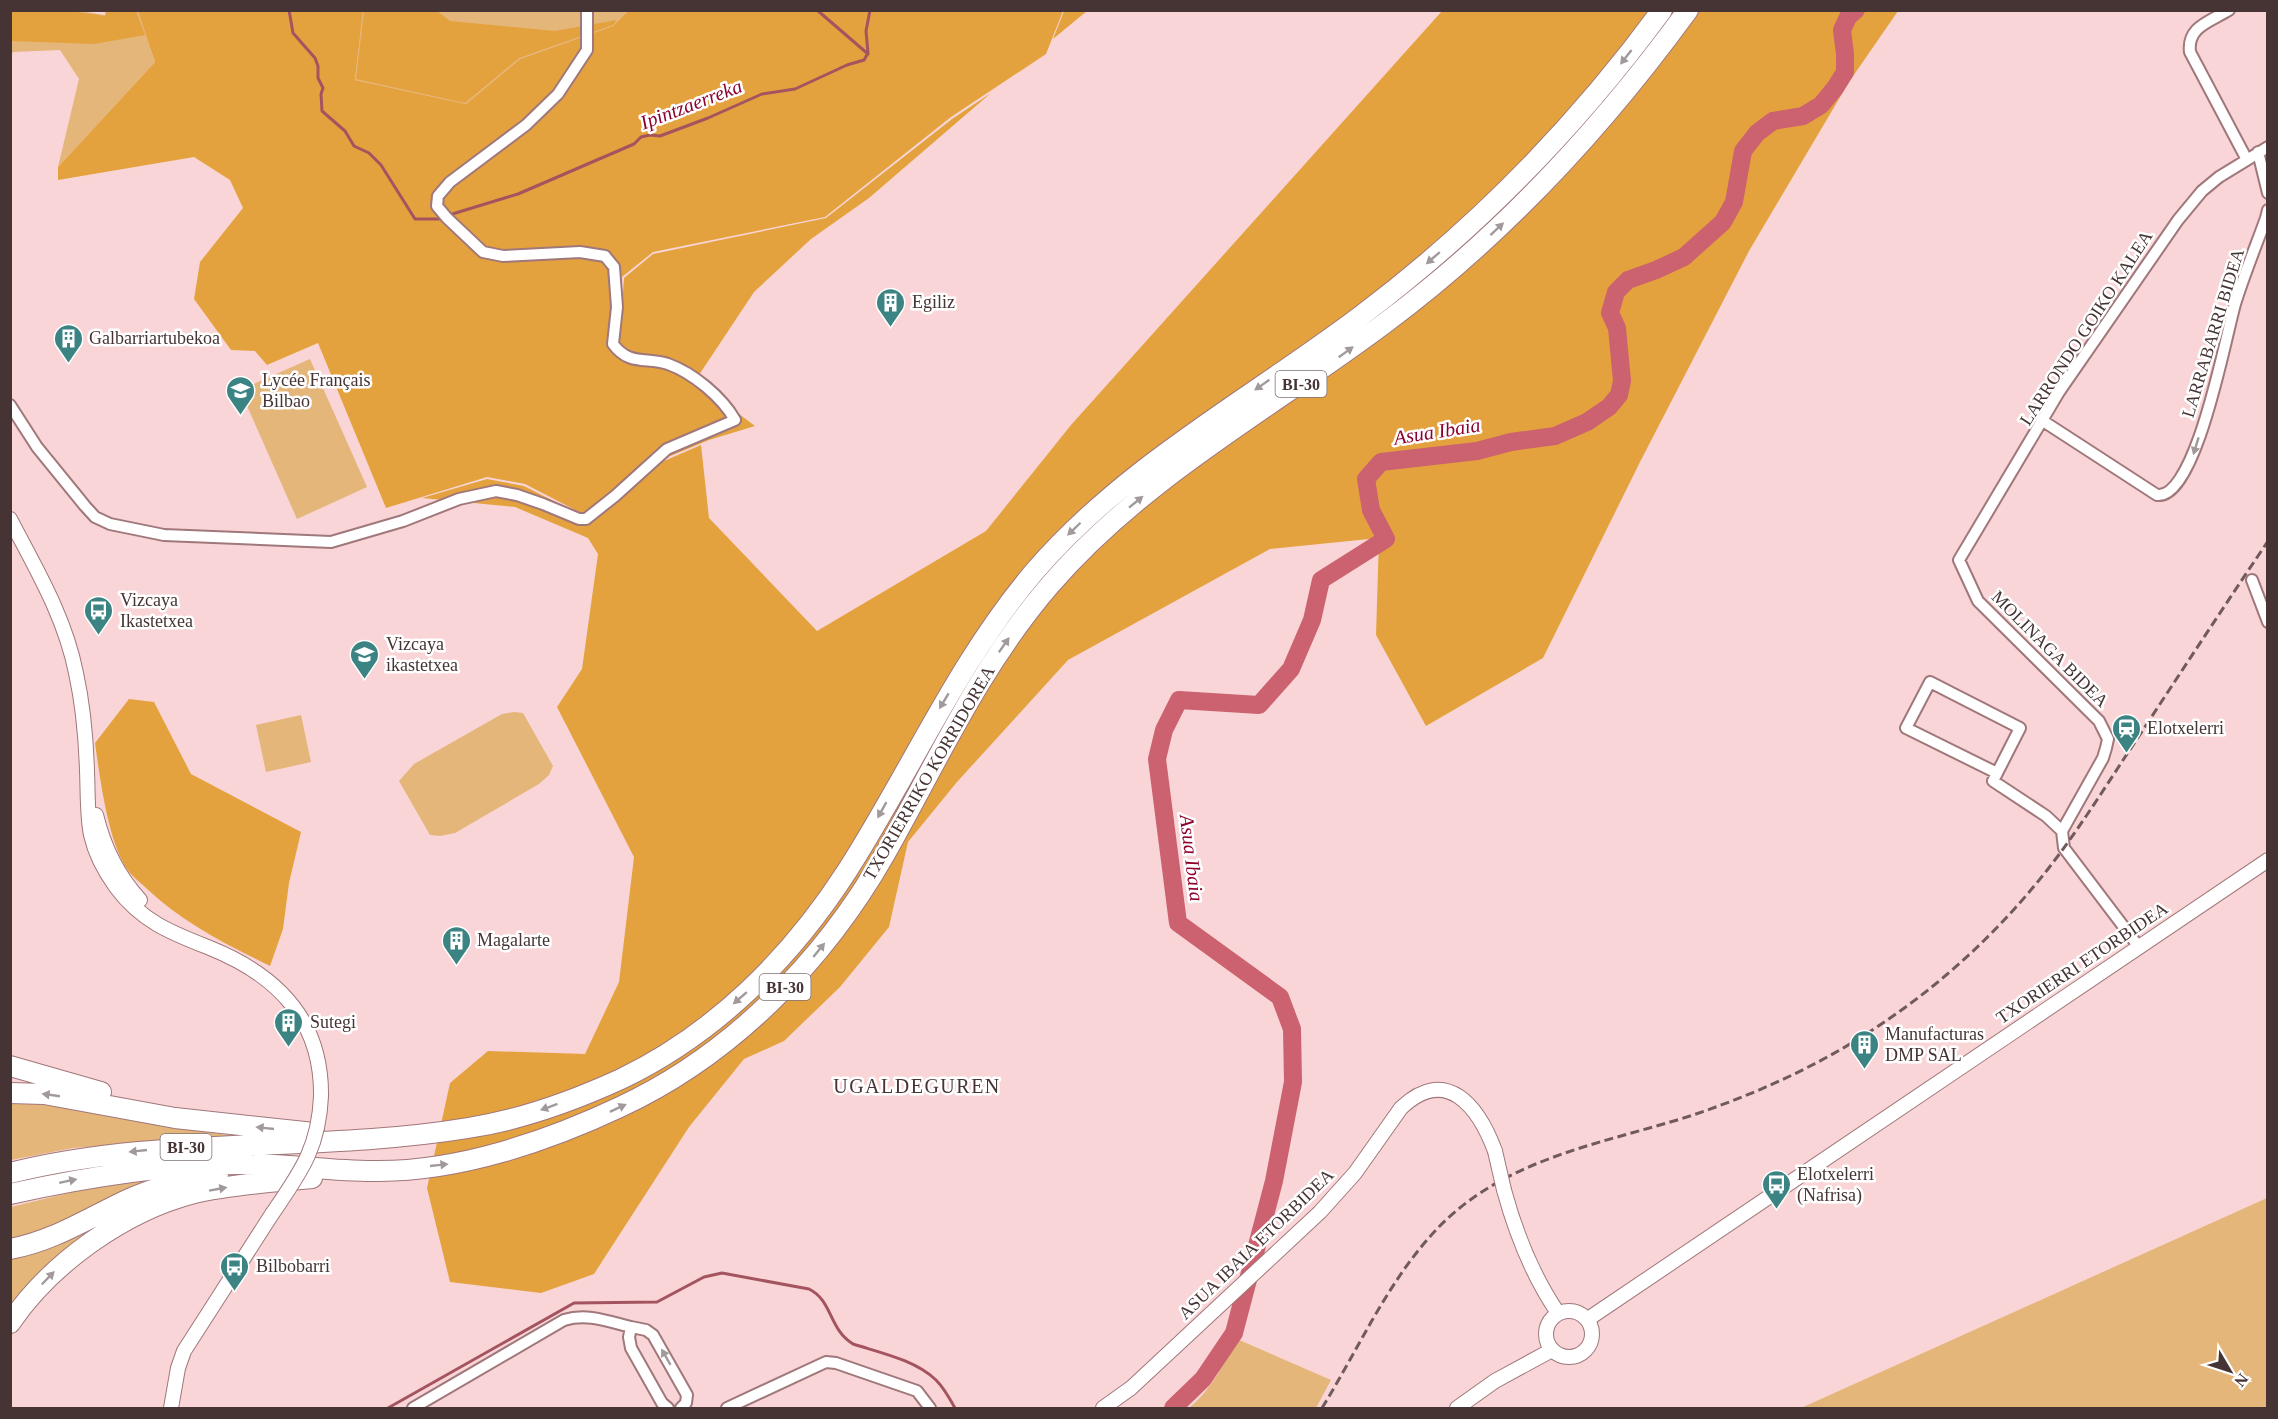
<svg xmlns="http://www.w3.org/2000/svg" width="2278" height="1419" viewBox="0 0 2278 1419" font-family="Georgia,serif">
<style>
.green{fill:#e4b679}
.forest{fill:#e4a23f}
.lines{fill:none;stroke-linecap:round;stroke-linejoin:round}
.stream{stroke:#a4545e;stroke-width:3}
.river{stroke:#cc616f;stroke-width:18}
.minor-casing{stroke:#a0777a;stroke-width:14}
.tertiary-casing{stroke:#a0777a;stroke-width:16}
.motorway-casing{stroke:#a0777a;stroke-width:22}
.minor{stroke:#fff;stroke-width:10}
.tertiary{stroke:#fff;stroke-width:14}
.motorway{stroke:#fff;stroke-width:20}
.rail{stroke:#715a5c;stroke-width:3;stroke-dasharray:9 4.5;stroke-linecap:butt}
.tertiary-bridge-casing{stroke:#a0777a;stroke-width:16;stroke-linecap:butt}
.tertiary-bridge{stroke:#fff;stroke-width:14}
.oneway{fill:#a29a9a}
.labels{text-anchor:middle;stroke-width:5;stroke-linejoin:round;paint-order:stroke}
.shield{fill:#fff;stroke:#7e7172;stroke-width:1.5}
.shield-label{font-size:16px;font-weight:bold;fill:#463435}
.poi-label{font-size:18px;fill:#463435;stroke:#fff;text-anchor:start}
.street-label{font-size:18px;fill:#463435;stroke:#fff}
.water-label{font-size:20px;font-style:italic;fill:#8e002e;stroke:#fff}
.neighbourhood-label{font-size:20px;letter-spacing:1.5px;fill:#463435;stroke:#fff}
</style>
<rect width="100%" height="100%" fill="#f9d5d7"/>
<path class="green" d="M138,10L155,62L58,167L79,79L60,50L13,52L11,56V11H80L105,15V11Z
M363,11H628L613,26L520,59L466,104L355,80Z
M310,359L367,487L297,519L240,390Z
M514,712L523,713L553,766L549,775L539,784L455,833L440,836L430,835L399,781L414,764L502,714Z
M301,715L311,762L266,772L256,725Z
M10,1102H38L161,1125L234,1136L73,1148L11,1160Z
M173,1176L11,1244V1207L114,1182Z
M171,1195L11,1309V1257L55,1245L131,1208Z
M2267,1198V1408H1801Z
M1237,1339L1331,1380L1316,1408H1189C1211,1390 1224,1364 1237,1339Z"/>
<path class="forest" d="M11,10L72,11L105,16L107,11H136L145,35L94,44L11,41Z
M138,11H363L355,80L466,104L520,59L613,26L628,11H1063L1046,54L951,117L825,217L653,252L622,277L617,350L664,367L715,396L755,426L709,440L663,459L583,514L525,484L487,477L386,508L318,343L267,365L255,351L231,350L194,299L200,262L243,208L230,180L194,157L58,180V167L155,62Z
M364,11H437L450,21L555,31L617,20L613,25L519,58L465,103L356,79Z
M1064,11H1087L1053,39Z
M1442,11H1898L1849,82L1749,251L1640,462L1543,658L1426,726L1376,635L1379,538L1270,549L1068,660L957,782L908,842L889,927L840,987L784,1041L744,1059L689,1127L594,1274L541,1293L450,1282L427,1188L450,1083L488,1051L585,1054L619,982L634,857L557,707L582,669L598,554L588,538L515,507L422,498L487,479L524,486L583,516L664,461L701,445L709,518L817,631L986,531L1071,425Z
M991,93L869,198L811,239L754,292L695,381L664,366L619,349L624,278L653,254L826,218L952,119Z
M129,699L154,702L191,774L301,832L289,883L283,929L270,966C225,944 182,922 146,888C141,883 134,878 129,872C108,844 100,778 95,743Z"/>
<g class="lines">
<path class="stream" d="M289,10L293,33L315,58L318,66V78L323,88L321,94L322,111L345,131L354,146L369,153L381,165L415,219H439
M817,10L868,54
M449,215L518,194L634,144L641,137L650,135L660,136L708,118L762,94L795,89L847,65L864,60L868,53L866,31L870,10
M388,1408L574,1303L657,1302L704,1277L722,1273L809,1289C833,1301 828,1328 853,1344C881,1353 915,1360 936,1380C944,1388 950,1399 955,1408"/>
<path class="river" d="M1173,1408L1203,1379L1234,1333L1274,1181L1293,1082L1292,1029L1280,997L1178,923L1157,759L1164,730L1179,700L1259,705L1291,669L1312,620L1321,580L1386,539L1371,510L1366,479L1381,462L1477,451L1511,442L1555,436L1587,422L1609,407L1619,395L1622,381L1617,328L1610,313L1616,292L1628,280L1656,270L1684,257L1723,222L1734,202L1743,151L1757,133L1773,121L1803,116L1821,105L1835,88L1845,72V54L1842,30L1848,17L1856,10"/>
<defs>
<path id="minor" d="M2229,10C2209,22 2187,27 2190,52L2246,158
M2258,152L2268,193
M10,405L37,447L85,506L95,517L110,524L164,535L331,542L403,521L459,499L496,491L517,495L543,504L579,519H586L615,496L667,449L735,420C722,397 693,373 668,364C646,357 629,366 613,344L617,307L614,267L605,256L580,252L503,256L483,252L447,218L437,206L438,196L450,182L526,125L558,94L587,50V10
M2043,421L2157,495C2196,500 2226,335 2235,304C2244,275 2256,246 2266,218L2268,210
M2252,580L2268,622
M1997,773L1906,728L1930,682L2020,728L1993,781L2046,816L2062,831
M2139,947L2064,848L2062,831L2103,758L2106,748L2108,739L2099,721L1978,601L1959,560L2059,392L2178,220L2202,191L2219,177L2268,147
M413,1408L564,1320C587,1313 607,1321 631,1327
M668,1408L662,1403L631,1348L629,1337L631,1327L646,1330L653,1335L687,1395L686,1403L681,1408
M727,1408L826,1362L836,1363L917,1391L930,1408"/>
<path id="tertiary" d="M10,519C36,569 65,617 76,673C83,705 86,738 87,771C88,792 87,815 91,835C95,853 105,872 116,887C142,922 172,933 210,948C277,975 322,1020 321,1096
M96,815C104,848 117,875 140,900
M1504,1190C1516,1234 1532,1275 1558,1313
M1546 1334a23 23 0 1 1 46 0a23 23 0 1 1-46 0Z
M1588,1319L2268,860
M171,1408L178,1368L184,1351L272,1214
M1103,1408L1131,1388L1320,1212L1355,1173L1401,1108C1447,1064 1479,1108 1495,1151
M1457,1408L1495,1381L1552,1350"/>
<path id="motorway" d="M10,1066L101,1092
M10,1093L44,1094L175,1118L314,1133
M10,1173C161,1135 316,1153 468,1128C520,1120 573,1101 621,1079C715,1034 791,958 847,871C911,771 957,663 1034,572C1126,465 1251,399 1362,315C1476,229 1577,126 1662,10
M10,1194C86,1177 160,1165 237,1164C285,1163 332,1172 379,1171C460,1171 548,1141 620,1107C732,1055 824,961 885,854C937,762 980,666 1050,585C1143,477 1272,408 1385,323C1502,236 1602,128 1688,10
M10,1249C54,1241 90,1217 129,1199C158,1186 187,1179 218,1174
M10,1323C51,1263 124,1211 194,1193C233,1184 273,1182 312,1178"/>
</defs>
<use href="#minor" class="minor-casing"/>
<use href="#tertiary" class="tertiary-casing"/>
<use href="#motorway" class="motorway-casing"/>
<use href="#minor" class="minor"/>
<use href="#tertiary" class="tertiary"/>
<use href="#motorway" class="motorway"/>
<path class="rail" d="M1322,1408C1361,1345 1392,1271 1447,1219C1515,1156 1605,1143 1690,1116C1762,1092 1831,1060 1893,1016C1952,975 2004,925 2048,869C2080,828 2107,784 2135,742C2179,675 2223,608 2268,541"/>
<defs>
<path id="tertiary-bridge" d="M1495,1151L1504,1190
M272,1214C300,1173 319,1148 321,1096"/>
</defs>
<use href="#tertiary-bridge" class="tertiary-bridge-casing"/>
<use href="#tertiary-bridge" class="tertiary-bridge"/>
</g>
<defs><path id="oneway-solid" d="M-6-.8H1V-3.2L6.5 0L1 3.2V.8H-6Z" transform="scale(1.5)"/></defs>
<g class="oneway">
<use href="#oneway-solid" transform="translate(1626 57) rotate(128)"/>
<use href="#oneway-solid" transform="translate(1497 229) rotate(-43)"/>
<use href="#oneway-solid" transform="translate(1433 258) rotate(139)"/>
<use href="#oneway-solid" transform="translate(1346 352) rotate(-36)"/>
<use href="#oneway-solid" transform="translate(1262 385) rotate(145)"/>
<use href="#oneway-solid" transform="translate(2196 446) rotate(107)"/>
<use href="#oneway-solid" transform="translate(1136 502) rotate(-39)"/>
<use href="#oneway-solid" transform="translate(1074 529) rotate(136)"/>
<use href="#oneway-solid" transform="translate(1004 645) rotate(-55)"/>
<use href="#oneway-solid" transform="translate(944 701) rotate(121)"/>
<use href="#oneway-solid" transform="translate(882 810) rotate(119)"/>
<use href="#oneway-solid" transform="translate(819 950) rotate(-51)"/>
<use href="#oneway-solid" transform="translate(740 998) rotate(139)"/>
<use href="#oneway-solid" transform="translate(51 1095) rotate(-172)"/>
<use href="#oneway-solid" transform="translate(549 1107) rotate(160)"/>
<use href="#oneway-solid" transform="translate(618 1108) rotate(-25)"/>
<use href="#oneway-solid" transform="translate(265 1128) rotate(-174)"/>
<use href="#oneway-solid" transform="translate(138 1151) rotate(174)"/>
<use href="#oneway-solid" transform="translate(439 1165) rotate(-6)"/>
<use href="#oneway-solid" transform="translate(68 1181) rotate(-12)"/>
<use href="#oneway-solid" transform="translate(218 1189) rotate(-10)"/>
<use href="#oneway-solid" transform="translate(48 1278) rotate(-46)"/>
<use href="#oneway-solid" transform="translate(666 1357) rotate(-120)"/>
</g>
<defs>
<symbol id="building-pin" viewBox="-11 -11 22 30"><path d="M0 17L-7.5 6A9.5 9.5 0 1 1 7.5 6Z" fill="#3c8483" stroke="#fff"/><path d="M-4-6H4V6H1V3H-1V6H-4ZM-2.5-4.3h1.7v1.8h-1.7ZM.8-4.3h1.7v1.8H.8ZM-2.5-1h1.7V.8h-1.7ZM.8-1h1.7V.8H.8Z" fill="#fff"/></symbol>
<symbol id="school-pin" viewBox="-11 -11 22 30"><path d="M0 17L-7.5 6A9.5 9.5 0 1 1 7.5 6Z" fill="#3c8483" stroke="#fff"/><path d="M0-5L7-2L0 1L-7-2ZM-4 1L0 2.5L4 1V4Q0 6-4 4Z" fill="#fff"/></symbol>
<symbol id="bus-pin" viewBox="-11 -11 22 30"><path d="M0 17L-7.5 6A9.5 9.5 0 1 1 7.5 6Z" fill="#3c8483" stroke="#fff"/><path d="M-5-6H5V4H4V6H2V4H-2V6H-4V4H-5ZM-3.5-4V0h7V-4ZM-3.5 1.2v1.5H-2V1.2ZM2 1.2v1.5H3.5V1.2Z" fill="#fff"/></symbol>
<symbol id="station-pin" viewBox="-11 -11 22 30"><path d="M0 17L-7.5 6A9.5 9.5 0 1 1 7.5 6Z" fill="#3c8483" stroke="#fff"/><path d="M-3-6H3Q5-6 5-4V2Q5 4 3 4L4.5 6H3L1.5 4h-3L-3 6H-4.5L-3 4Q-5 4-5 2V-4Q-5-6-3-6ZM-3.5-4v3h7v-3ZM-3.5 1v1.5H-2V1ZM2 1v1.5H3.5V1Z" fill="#fff"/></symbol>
</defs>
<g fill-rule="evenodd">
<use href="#building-pin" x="874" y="286" width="33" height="45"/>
<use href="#building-pin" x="52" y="322" width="33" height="45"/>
<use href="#school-pin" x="224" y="374" width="33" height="45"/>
<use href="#bus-pin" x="82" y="594" width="33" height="45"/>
<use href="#school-pin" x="348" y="638" width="33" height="45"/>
<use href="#station-pin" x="2110" y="712" width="33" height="45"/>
<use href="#building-pin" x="440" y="924" width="33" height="45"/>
<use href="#building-pin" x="272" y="1006" width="33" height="45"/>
<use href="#building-pin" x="1848" y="1028" width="33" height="45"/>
<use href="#bus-pin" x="1760" y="1168" width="33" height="45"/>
<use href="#bus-pin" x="218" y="1250" width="33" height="45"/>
</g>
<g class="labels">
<g class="shield">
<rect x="1275.5" y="371" width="51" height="26" rx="4.5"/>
<rect x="759.5" y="974" width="51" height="26" rx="4.5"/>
<rect x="160.5" y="1134" width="51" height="26" rx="4.5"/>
</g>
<g class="shield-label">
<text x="1301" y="390">BI-30</text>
<text x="785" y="993">BI-30</text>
<text x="186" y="1153">BI-30</text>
</g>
<g class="poi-label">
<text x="912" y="308">Egiliz</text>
<text x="89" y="344">Galbarriartubekoa</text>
<text x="262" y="386">Lycée Français<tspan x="262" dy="21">Bilbao</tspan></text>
<text x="120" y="606">Vizcaya<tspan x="120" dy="21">Ikastetxea</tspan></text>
<text x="386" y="650">Vizcaya<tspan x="386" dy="21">ikastetxea</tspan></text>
<text x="2147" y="734">Elotxelerri</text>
<text x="477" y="946">Magalarte</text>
<text x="310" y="1028">Sutegi</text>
<text x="1885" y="1040">Manufacturas<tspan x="1885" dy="21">DMP SAL</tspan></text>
<text x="1797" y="1180">Elotxelerri<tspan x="1797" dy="21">(Nafrisa)</tspan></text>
<text x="256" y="1272">Bilbobarri</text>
</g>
<g class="street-label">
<text transform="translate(2086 328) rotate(-57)" y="6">LARRONDO GOIKO KALEA</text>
<text transform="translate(2213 333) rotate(-73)" y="6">LARRABARRI BIDEA</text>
<text transform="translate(2050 649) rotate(45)" y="6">MOLINAGA BIDEA</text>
<text transform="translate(929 773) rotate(-60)" y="6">TXORIERRIKO KORRIDOREA</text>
<text transform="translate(2082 963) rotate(-34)" y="6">TXORIERRI ETORBIDEA</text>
<text transform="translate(1256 1244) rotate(-44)" y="6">ASUA IBAIA ETORBIDEA</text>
</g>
<g class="water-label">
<text transform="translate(691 104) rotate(-21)" y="7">Ipintzaerreka</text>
<text transform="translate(1437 431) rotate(-9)" y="7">Asua Ibaia</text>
<text transform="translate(1192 858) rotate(83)" y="7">Asua Ibaia</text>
</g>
<g class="neighbourhood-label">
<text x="917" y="1093">UGALDEGUREN</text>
</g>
</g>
<rect width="2278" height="1419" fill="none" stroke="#463435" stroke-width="24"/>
<g transform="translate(2230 1371) rotate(129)" stroke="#ffffff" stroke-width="4.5" paint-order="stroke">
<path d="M0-4.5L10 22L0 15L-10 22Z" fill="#463435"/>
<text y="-9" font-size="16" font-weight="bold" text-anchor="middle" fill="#463435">N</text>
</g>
</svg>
